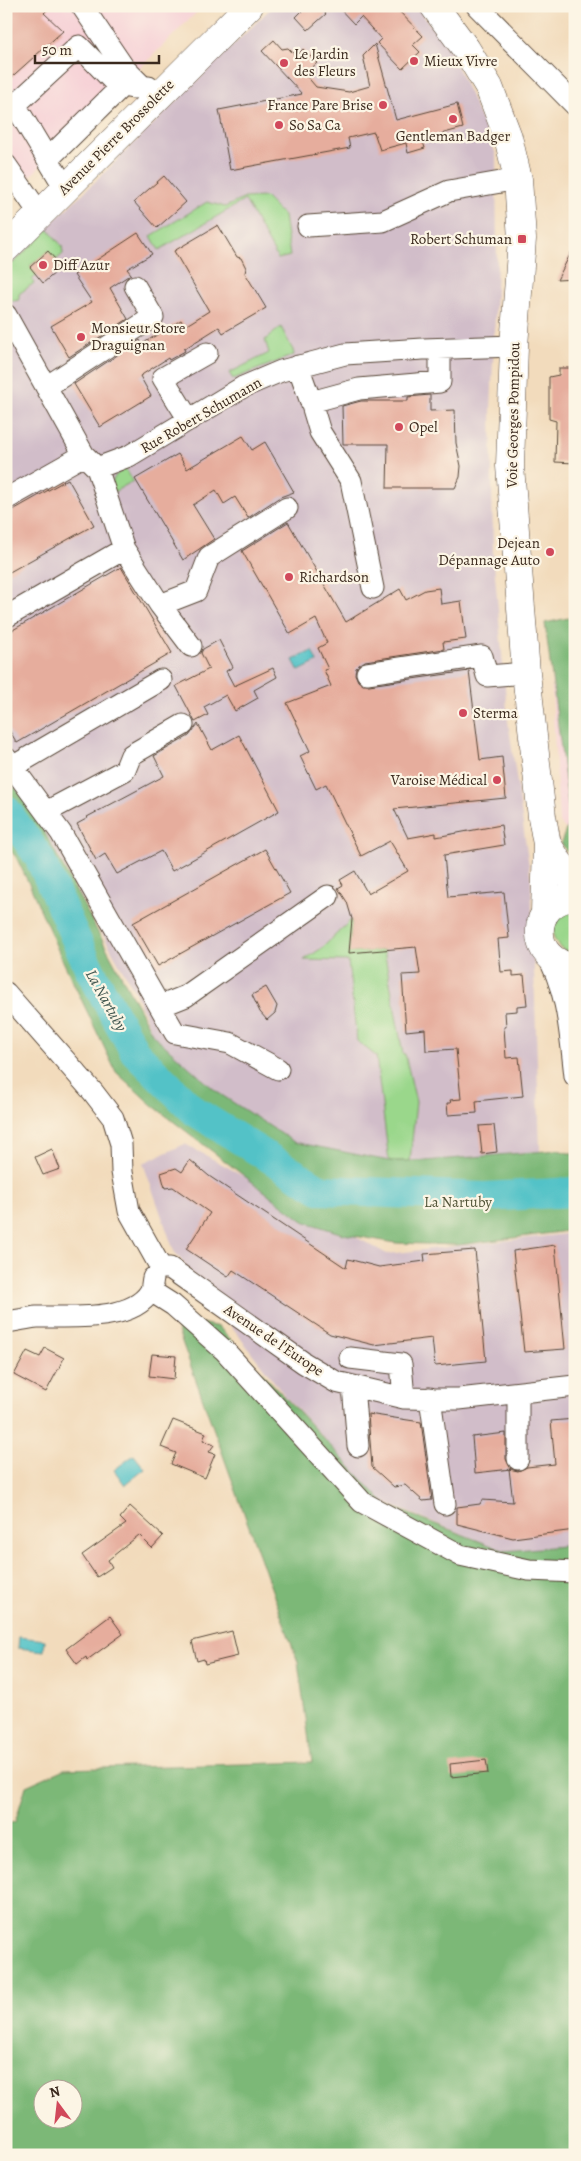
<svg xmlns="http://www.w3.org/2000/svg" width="581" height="2161" viewBox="0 0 581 2161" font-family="Alegreya,serif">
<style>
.built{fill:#f6cfd6}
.industrial{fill:#d1bdc9}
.green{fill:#9ad78b;stroke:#6a8054}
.forest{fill:#7bb877;stroke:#5b714a;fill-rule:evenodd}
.water{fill:#53c2c7;stroke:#477672}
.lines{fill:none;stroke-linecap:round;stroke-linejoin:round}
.river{stroke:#53c2c7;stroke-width:30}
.building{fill:#e6ad9d}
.minor-casing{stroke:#564536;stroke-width:23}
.major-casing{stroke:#564536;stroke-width:29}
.minor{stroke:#fff;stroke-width:21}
.major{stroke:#fff;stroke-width:28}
.poi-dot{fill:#d1495b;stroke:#fcf5e5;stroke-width:2}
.labels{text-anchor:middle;stroke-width:4.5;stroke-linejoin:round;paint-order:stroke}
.poi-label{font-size:15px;fill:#3b2a1e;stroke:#fcf5e5;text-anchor:start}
.street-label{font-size:15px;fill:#3b2a1e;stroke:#fcf5e5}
.park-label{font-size:15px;fill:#535539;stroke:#fcf5e5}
.water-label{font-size:16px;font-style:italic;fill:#425851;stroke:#fcf5e5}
</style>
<rect width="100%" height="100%" fill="#fcf5e5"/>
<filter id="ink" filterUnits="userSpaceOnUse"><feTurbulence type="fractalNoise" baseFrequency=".02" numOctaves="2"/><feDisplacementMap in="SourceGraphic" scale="10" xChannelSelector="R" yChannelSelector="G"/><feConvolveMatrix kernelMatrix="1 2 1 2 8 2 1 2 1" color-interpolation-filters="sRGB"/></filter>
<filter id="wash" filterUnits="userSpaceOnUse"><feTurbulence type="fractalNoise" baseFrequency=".0096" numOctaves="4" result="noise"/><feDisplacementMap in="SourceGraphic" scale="20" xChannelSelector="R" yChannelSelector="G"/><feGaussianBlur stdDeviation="1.12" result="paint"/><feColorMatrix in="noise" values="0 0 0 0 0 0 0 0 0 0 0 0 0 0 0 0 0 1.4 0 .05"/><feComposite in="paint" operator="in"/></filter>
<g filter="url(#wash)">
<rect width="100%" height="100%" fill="#f2dbbc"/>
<path class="built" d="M6,6H203L6,200Z
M551,674L575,839L559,822Z"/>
<path class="industrial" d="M273,6H416L451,52L496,154L497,265L491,410L493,553L508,721L531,880L540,1151L425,1161H389L294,1142L217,1092L153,1035L134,990L32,809L6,777V266L99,178Z
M185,1144L387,1254L575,1233V1545L505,1551L383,1502L285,1396L174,1251L143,1163Z"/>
<path class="green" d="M265,197L284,216L290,256L278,259L245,200L159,250L151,236L207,202L225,207L245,198Z
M48,229L62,246L63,254L56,260L47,252L30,266L37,275L32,280L34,283L19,294V300L13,301L6,297V270Z
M281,327L293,350L294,355L233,379L229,373L269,353L265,340Z
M125,468L133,481L112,493C111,480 114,475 125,468Z
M575,909V954L563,950L554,939L553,925L562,913Z
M352,919L349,953L384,950L403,1054H405L416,1102L410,1161H389L376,1056L357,1041L348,961L304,960L322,948Z"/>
<path class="forest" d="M573,617L575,624V863L561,843L570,819L545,623Z
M6,777L31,807L153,1035L217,1092L294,1142L389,1161H425L558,1150L568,1153H575V1230L458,1245L396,1243L343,1234L303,1221L152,1105L116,1072L61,957L31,888L16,857L6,846Z
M173,1317L219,1327L386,1505L505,1551L575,1545V2155H6V1824L15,1822L26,1786L64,1769L312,1762L298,1662ZM42,2088H72V2118H42Z"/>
<path class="water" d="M312,651L317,662L299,671L293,660Z
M134,1455L145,1469L125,1485L114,1470Z
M19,1637L45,1640L44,1651L18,1648Z"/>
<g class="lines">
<path class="river" d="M6,810L39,857L90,970L135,1052L194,1111L321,1190L485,1197L575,1192"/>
</g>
<g id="blocks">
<path class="building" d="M6,6H51L44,13L63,31L6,82Z
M307,6H319L326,14L308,30L296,17Z
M337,6H394L423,36L413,45L420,52L402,69L377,43L381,39L361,17L354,24Z
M274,40L282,49L288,48L296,56L303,49L317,63L305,74L316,87L349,92L370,86L363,56L375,44L396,120L457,104L463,128L422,139L425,148L408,153L406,143L380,150L374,132L348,138L350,148L230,170L219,110L302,94L262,51Z
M164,176L186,202L157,228L134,202Z
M218,225L237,257L241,258L246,268L245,273L266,308L223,333L219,327L184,349L185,351L169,360L168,358L140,376L151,396L100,427L74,384L140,340L142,344L181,320L185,326L209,311L174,251Z
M138,233L152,254L127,269L131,274L110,288L128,319L69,357L51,326L92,302L74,275Z
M575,245V279L557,280Z
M48,251L62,267L43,283L30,267Z
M559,368H575V463L555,462L556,421L549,419V377L559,375Z
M430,395V411L455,410L456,443L461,466L460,477L455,488H387L388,444H343L342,406L361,401H408V397Z
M243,436L252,450L265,442L294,492L280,497L248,518L235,497L224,504L216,490L193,505L214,539L183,560L135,479L178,454L187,469Z
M68,479L94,525L6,574V514Z
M288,522L346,622L400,589L406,600L425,590L439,588L441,604L461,601L466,639L443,642L444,649L365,661L356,668L355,674L358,681L363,685H369L469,671L480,760L502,757L506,798L394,809L408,838L436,833V837L501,825L504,845L444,855L448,897L504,892L509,938L498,939L501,972L513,971V976L524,975L527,1005L517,1006V1011L505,1012L506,1027H504L506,1058L519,1057L523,1096L476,1101L477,1113L448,1115L447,1103H451L450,1100L461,1099L456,1049L426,1051L425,1029L406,1031L402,975L420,974L416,947L349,953L352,919L347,902L338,888L343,885L340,880L355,871L368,894L408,871L390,841L361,856L326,784L316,789L300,756L310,751L287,703L331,686L324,670L328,669L318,648L327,643L316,619L290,634L242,551Z
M121,567L172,653L17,743L6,725V634Z
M219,640L233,667L226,671L234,686L273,668L277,677L254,690L258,698L235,711L226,695L204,707L208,715L195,722L176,686L209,669L201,653L203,649Z
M198,724L212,750L239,735L279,811L172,871L161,851L117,874L105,854L96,860L77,824L88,818L87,817L164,776L154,756L189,736Z
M265,849L290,893L158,966L133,923Z
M266,987L277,1006L275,1013L267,1020L260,1012L252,995Z
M494,1125L497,1152L482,1154L479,1126Z
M52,1149L60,1169L43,1175L35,1157Z
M190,1160L209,1176L346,1268L348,1259L379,1267L425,1261L424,1254L475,1250L486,1361L435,1366L432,1338L374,1345L330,1334L233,1270L228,1277L186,1249L210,1213L173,1187L165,1188L161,1173L176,1168L182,1172Z
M555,1245L565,1349L524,1352L513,1251Z
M45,1348L64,1358L46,1392L14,1375L27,1351L40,1357Z
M152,1354L176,1356L174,1379L149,1376Z
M368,1414L421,1422L432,1500L423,1501L405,1485L394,1487L372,1467Z
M575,1419V1530L513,1538L457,1524V1507L480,1504L482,1500L513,1502L509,1469L518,1471L527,1467L555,1464L551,1421Z
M173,1420L206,1433L203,1440L214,1445L209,1452L215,1454L205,1478L171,1464L176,1453L161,1447Z
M506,1433V1459L511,1469L475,1473L472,1437Z
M130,1506L163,1536L152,1548L139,1535L108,1560L112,1567L97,1577L82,1555L126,1524L120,1518Z
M110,1616L123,1634L87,1660L86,1657L77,1664L66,1649Z
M232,1631L238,1656L205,1664L204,1659L197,1661L192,1641Z
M486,1760L488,1773L451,1777L450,1764Z"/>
</g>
</g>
<g filter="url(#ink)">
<use href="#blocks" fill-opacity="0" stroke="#564536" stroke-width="1"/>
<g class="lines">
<defs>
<path id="minor" d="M82,6L124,68L143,87
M477,6L575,105
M48,159L122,86
M6,165L33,204
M59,178L15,105L79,46L117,85L133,88L149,87
M308,226L383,221L449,191L518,179
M6,315L84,455L97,468L129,456L243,387L281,371L345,354L423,349L514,346
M298,366L311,402L359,389L440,382V349
M46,387L153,317L135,286
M311,402L320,432L351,481L373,588
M189,420L163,378L207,353
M97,468L124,549L160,605L191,646
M6,499L84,455
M160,605L196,591L209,557L287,508
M6,617L124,549
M367,673L482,656L487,676L526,673
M6,758L61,833L175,1033L230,1043L278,1069
M14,766L161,680
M46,812L125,770L131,755L183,725
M545,951C568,990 570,1033 575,1076
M6,993L93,1092L113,1118L121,1144L122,1172L129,1211L161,1268
M161,1006L186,996L328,896
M161,1268H170L304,1363L336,1382L404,1398L459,1399L575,1386
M151,1291L173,1305L225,1351L362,1502L460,1555L529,1570L575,1572
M6,1322C16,1321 27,1318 37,1317C67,1316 131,1323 150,1292C152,1289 152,1282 153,1278
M350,1358L401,1364L404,1398
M353,1386L358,1446
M518,1393V1459
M430,1398L445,1504"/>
<path id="major" d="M434,6L466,49L489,87L508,137L518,179L522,239L514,346L510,466L526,673L542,817L547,844L545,913
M6,248L249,6
M547,844L557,860L575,882
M575,897C528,900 528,963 575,967"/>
</defs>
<use href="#minor" class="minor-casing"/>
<use href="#major" class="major-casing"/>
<use href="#minor" class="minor"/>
<use href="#major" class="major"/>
</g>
</g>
<g class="poi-dot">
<circle cx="414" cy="61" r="5"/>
<circle cx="284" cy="63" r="5"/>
<circle cx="383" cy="105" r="5"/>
<circle cx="453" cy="119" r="5"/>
<circle cx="279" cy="125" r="5"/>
<rect x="517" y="234" width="10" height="10" rx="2.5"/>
<circle cx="43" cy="265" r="5"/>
<circle cx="81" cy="337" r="5"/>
<circle cx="399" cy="427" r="5"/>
<circle cx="550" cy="552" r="5"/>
<circle cx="289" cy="577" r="5"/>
<circle cx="463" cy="713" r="5"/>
<circle cx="497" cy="780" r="5"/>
</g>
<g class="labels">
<g class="poi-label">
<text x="294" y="59">Le Jardin<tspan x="294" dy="17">des Fleurs</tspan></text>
<text x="424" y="66">Mieux Vivre</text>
<text x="373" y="110" text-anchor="end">France Pare Brise</text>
<text x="289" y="130">So Sa Ca</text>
<text x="453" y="141" text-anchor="middle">Gentleman Badger</text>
<text x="512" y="244" text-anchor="end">Robert Schuman</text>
<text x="53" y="270">Diff Azur</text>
<text x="91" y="333">Monsieur Store<tspan x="91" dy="17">Draguignan</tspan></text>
<text x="409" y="432">Opel</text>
<text x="540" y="548" text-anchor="end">Dejean<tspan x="540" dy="17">Dépannage Auto</tspan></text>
<text x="299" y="582">Richardson</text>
<text x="473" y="718">Sterma</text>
<text x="487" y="785" text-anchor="end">Varoise Médical</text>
</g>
<g class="street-label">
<text transform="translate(116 137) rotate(-45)" y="5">Avenue Pierre Brossolette</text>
<text transform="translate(201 415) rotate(-30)" y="5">Rue Robert Schumann</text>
<text transform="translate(513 415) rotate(-89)" y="5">Voie Georges Pompidou</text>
<text transform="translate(274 1340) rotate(34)" y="5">Avenue de l'Europe</text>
</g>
<g class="park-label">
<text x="458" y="1207">La Nartuby</text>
</g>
<g class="water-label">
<text transform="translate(107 1000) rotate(61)" y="6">La Nartuby</text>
</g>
</g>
<rect width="581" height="2161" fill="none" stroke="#fcf5e5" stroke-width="25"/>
<g transform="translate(58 2104) rotate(345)"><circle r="24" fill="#fcf5e5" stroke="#afa495"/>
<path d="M0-4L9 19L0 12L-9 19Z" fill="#d1495b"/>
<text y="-8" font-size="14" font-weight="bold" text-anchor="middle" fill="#3b2a1e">N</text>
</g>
<path d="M35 55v8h124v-8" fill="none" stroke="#3b2a1e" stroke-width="2.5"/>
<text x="42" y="55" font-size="15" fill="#3b2a1e" stroke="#fcf5e5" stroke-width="4" paint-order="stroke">50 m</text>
</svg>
